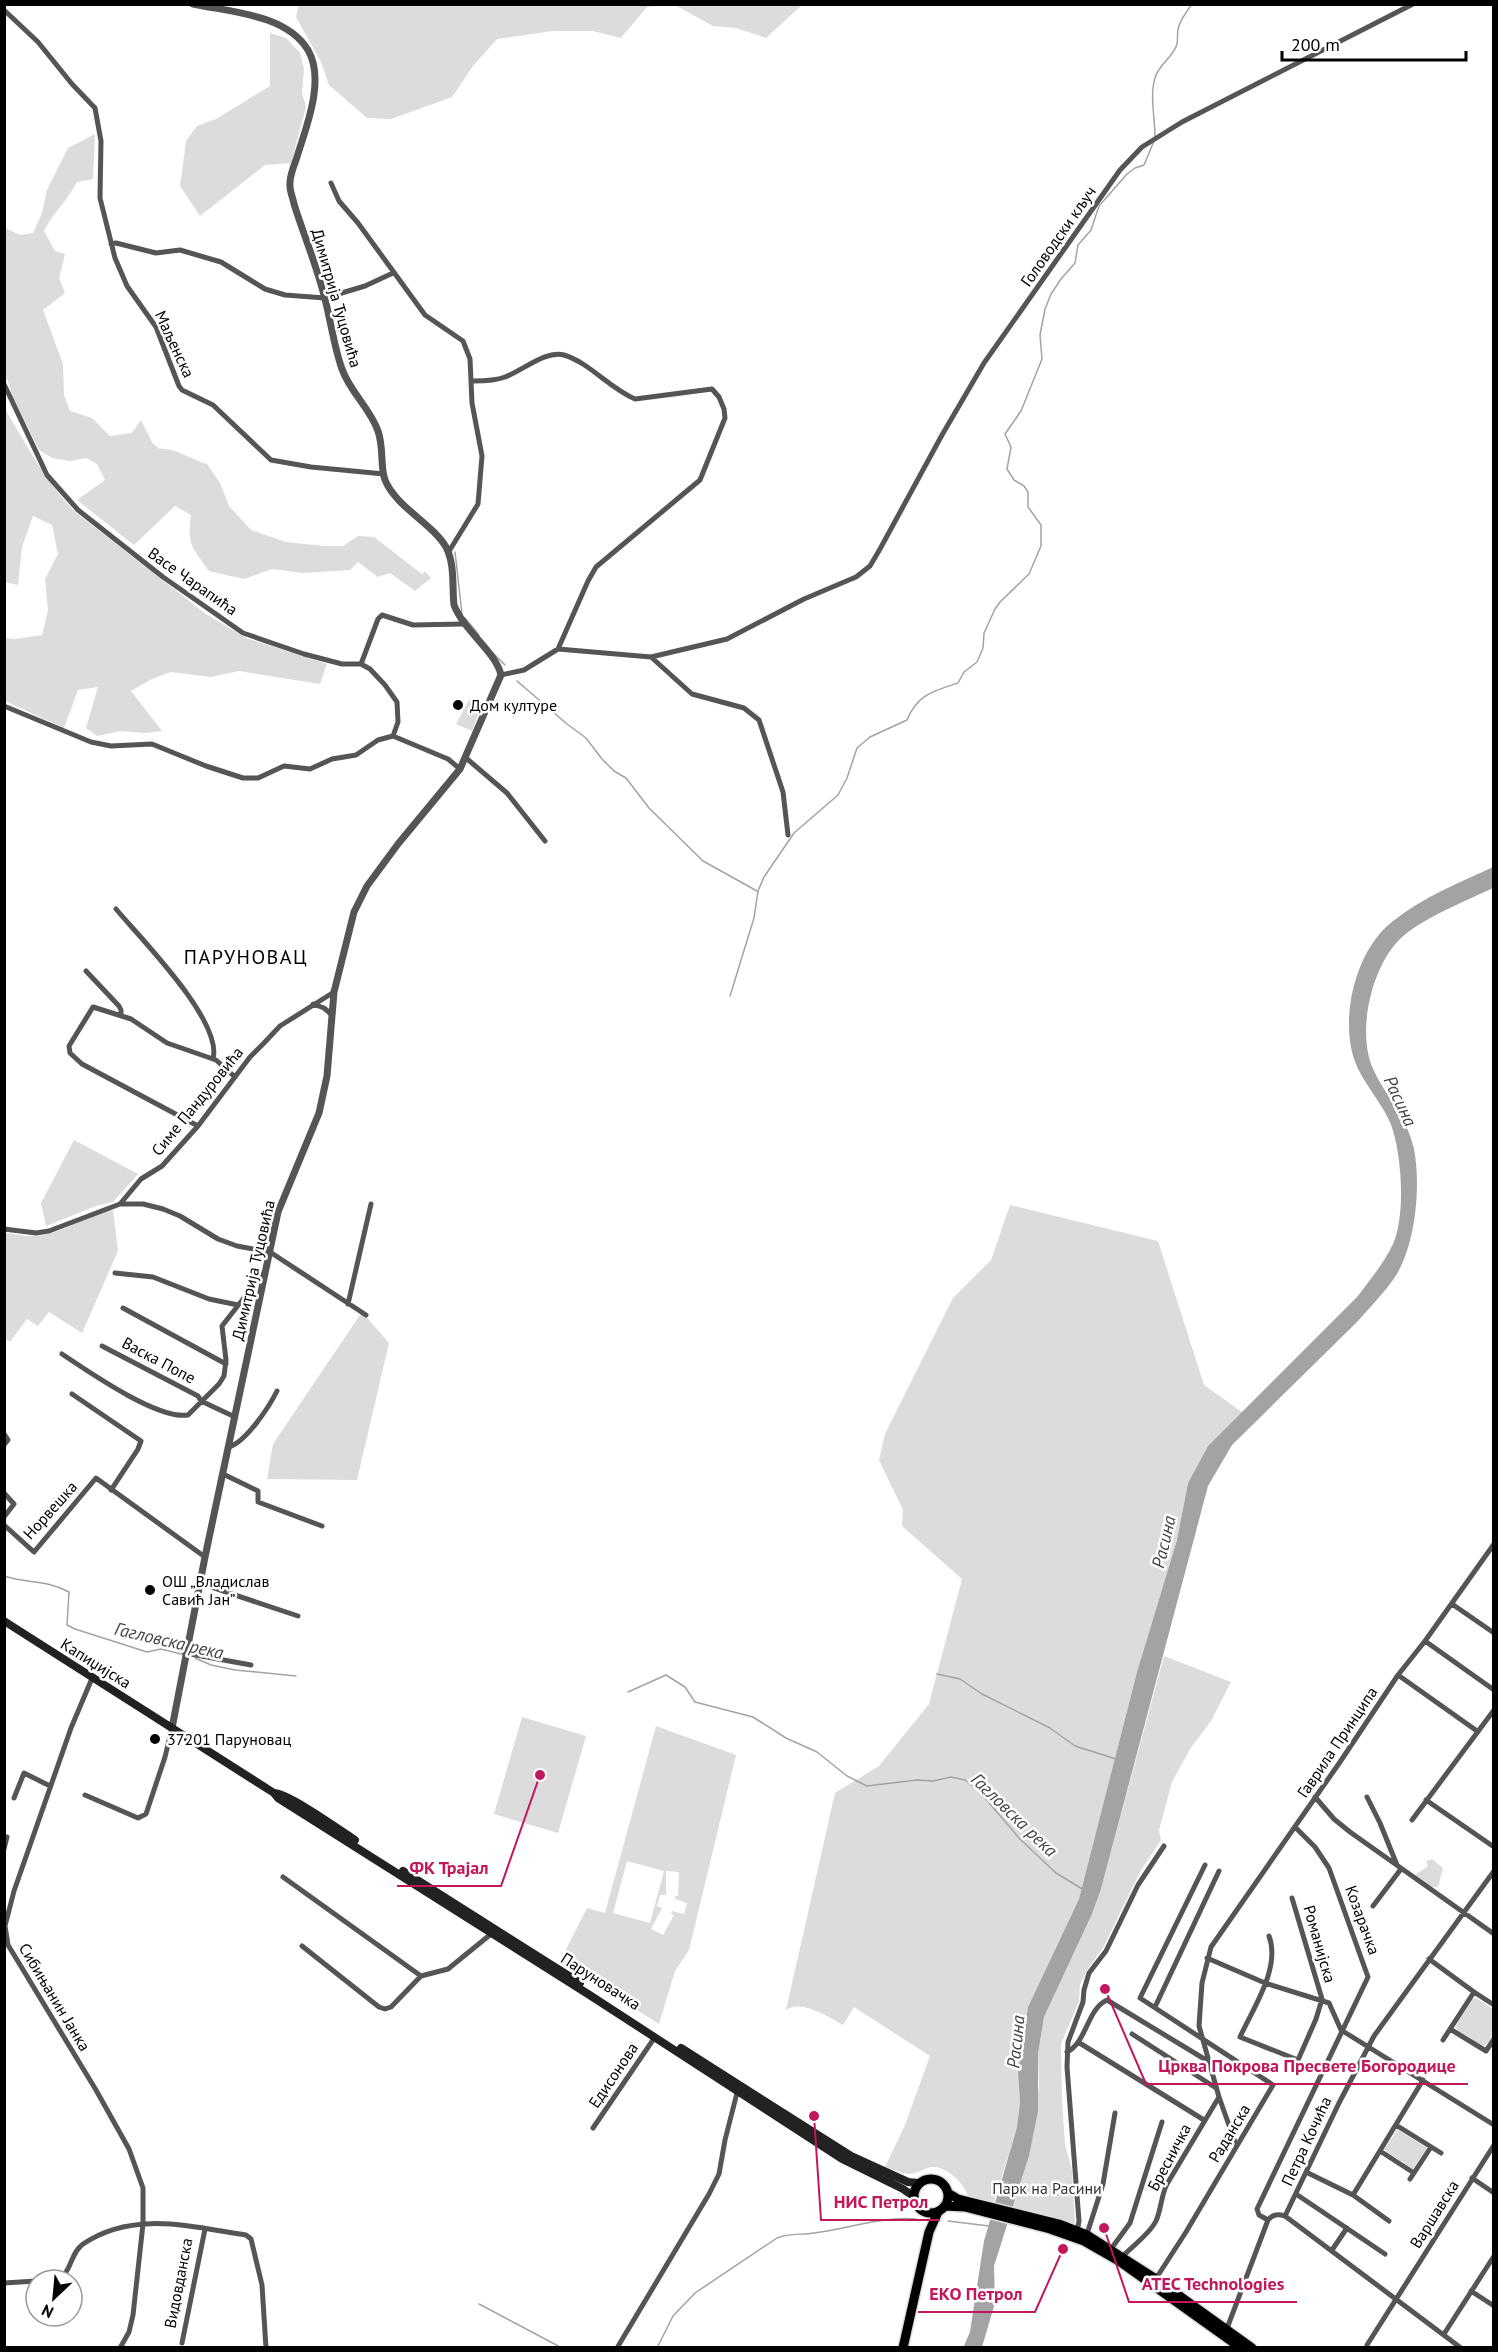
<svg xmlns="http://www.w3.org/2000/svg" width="1498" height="2352" viewBox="0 0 1498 2352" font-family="'PT Sans',sans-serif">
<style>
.green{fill:#dcdcdc;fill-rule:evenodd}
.water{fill:#a3a3a3}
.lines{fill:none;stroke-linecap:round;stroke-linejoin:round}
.stream{stroke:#a3a3a3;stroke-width:1.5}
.primary-casing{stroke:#dbdbdb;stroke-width:12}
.minor{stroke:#555;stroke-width:5}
.tertiary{stroke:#555;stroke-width:7}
.secondary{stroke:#222;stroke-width:8}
.primary{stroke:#000;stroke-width:9}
.poi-dot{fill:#000;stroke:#fff;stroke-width:2}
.labels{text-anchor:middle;stroke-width:5;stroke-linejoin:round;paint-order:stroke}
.street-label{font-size:16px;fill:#000;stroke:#fff}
.poi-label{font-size:16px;fill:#000;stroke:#fff;text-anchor:start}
.park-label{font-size:16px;fill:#333;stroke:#fff}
.water-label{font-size:18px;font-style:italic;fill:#444;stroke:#fff}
.quarter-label{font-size:20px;letter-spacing:1.5px;fill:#000;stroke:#fff}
.leader{fill:none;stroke:#c2185b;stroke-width:2}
.callout-dot{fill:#c2185b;stroke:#fff;stroke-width:2}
.callout-label{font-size:18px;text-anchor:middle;font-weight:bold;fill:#c2185b;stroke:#fff;stroke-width:5;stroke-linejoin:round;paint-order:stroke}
</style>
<rect width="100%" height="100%" fill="#fff"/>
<path class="green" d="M299,4H671V5L647,7L621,38L593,31H553L497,39L473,66L452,97L391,119L367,118L329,85L321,62L296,17Z
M675,5H802L766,38L736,28L713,26Z
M270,33L286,38L300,53L304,69L302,93L306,107L291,163L265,165L200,216L180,186L186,141L197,126L216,119L270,86Z
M95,134L93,179L77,182C68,200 53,213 44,231L55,251L65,254L59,278L65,293L43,310L63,364L64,395L70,411L92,418L110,436L132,433L141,420L153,444L160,449C173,447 192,460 207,464L220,483L229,506L251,530L286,542L324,546H343L358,536L374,537L422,574L425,571L431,578L415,591L390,573L378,577L358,562L350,570L303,573L272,569L244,579L209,571C192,547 187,545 191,515L175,506L134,545L77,500L105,480L97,464L86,458L70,461L52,458L39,450L13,397L5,373V228L20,235L33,233L42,213L47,190L68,148Z
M4,407C25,443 45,480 74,511L206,614L246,638L327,664L320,684L239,671L211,677L171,672L152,679L131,691L162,731L147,733L120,731L97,736L86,728L98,687L78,690L64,728L5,701V638L15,639L42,635L48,611L45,579L58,554L52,525L33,516L22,547L18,585L5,582Z
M469,700L481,707L472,731L456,724Z
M74,1140L138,1174L113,1202L96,1206L46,1226L41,1203Z
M1010,1205L1158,1241L1204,1385L1242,1412L1208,1446L1188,1483L1177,1540L1137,1672L1079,1899L1028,2007L1018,2072L1020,2102L1017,2127L994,2202L968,2196C964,2183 946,2166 932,2167C924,2168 917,2174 909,2174C901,2173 893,2170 885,2167L905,2125L930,2056L854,2007L843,2025C829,2017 801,1999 786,2010L835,1793L879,1766L929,1704L962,1579L902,1526L903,1510L879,1460L885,1434L953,1298L991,1260Z
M113,1210L118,1251L82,1333L49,1312L38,1326L27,1319L10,1342L5,1338V1233C15,1234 27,1237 37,1236C63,1233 88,1215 113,1210Z
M362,1312L389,1343L357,1480L267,1479L273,1444Z
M1164,1656L1231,1682L1211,1721L1190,1749L1172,1782L1159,1830L1161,1840L1140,1872L1103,1948L1087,1970L1080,1985L1079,2002L1061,2044L1062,2100L1065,2144L1072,2170L1075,2224L1013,2207L1029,2156L1039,2086L1038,2054L1044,2017L1092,1914L1101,1889Z
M522,1717L586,1736L558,1833L494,1814Z
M656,1726L736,1755L689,1950L675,1971L659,2024L560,1961L587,1908L605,1913ZM627,1861L664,1871L650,1923L613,1913ZM666,1871L679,1872L678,1896H675V1899L687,1903L684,1914L672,1911L671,1914L674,1915L663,1935L651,1929L662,1908L657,1906L660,1895H666Z
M1432,1859L1443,1868L1438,1887H1431L1415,1875L1428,1866L1426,1861Z
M1476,1998L1493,2009C1493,2021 1497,2040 1483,2046L1458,2031L1456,2026L1472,1999Z
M1398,2129L1427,2148L1413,2169L1384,2150Z"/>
<path class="water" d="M1493,867V888C1466,901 1420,919 1399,940C1372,968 1358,1027 1371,1064C1383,1094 1407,1116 1414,1149C1421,1185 1416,1245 1395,1277C1384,1293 1370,1307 1357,1322L1232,1445L1208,1486L1101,1889L1092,1914L1044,2017L1038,2054V2111L1029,2156L994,2266L995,2303L982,2347L963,2348L970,2332L984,2241L1017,2127L1020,2102L1018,2072L1028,2007L1079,1899L1137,1672L1177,1540L1188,1483L1208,1446L1357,1297C1370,1280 1384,1263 1393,1244C1406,1215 1402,1152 1390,1122C1380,1100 1362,1082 1354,1059C1340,1016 1356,949 1393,921C1423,897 1459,883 1493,867Z"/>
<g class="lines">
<path class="stream" d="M1155,137C1155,117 1149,93 1156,75C1161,63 1174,56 1177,44C1178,39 1177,34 1178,29C1180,20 1186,12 1192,4
M455,552L462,614
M465,618L479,635
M493,653L505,665
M517,681L567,724L586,738L602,759L614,771L626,778L649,808L703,861L757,891
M730,996L754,918L758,891L764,877L794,833L838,795L847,778L857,748L870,737L907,720C917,695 933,691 958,683L964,672L977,662L983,648L984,633L995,609L1000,602L1029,574L1041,546V525L1028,507V492L1024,486L1014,480L1007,469L1011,447L1005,434L1021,411L1042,359L1040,335L1045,309L1051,294L1061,279L1075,263L1078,245L1091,230L1099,206L1127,174L1135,168L1144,165L1154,141
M4,1576C28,1584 45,1579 69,1592L67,1625L75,1629L147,1652L161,1649L185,1655
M195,1658L211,1665L235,1670L296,1676
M937,1674L960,1679L982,1694L1050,1728L1075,1746L1116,1759
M628,1692L666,1675L685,1687L695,1702L753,1717L786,1738L817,1752L847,1776L867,1786L917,1780L933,1781L951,1777L965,1780L979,1791L1020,1839L1056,1873L1084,1890
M948,2221L989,2226
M479,2304L562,2348
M657,2348L673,2316L695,2293L777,2238C788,2233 802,2235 814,2233C847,2229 883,2216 916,2219"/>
<defs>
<path id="primary" d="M914 2196a17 17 0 1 1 34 0a17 17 0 1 1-34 0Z
M948,2193L958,2199L1059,2224L1087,2235L1156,2279L1252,2348
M945,2206L965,2207L1050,2229L1084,2241L1119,2261L1241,2348
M903,2348L929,2232L938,2212"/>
</defs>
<use href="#primary" class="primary-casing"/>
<path class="minor" d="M4,10L38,42L72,84L95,108L101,141L100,198L115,258L127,286L156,327L179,386L182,390L213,405L271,460L311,467L384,474
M331,183L339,201L358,223L425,315L463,341L470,359L472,403L482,456L478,504L448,553
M111,244L116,243L156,253L180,250L221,262L265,289L285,295L325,298L365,286L393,273
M473,381C483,381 495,381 505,377C522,371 546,350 564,355C590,363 609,388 635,399L712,389L719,397L724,409L725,418L700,480L596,567L588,581L558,649L524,670L501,675
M4,384L47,475L78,510L163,577L243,633L304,654L342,664H361L370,669L385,685L397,702L398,722L393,736
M558,649L651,657L727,639L804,599L856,577L870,566L880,549L942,435L984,363L1120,170L1142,147L1182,122L1413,4
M651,657L692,694L744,708L759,720L783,792L788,835
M361,664L378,619L382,615L413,625L463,624
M4,706L91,742L111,746L152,744L206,766L243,778H258L284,766L310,769L332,759L356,755L378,740L393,736L448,759L460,769
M466,758L507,793L545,841
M116,909C141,939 223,1021 213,1059
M86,971L119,1006L121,1010V1015
M313,1004L324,1008L331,1014
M198,1126L82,1064L70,1053L69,1046L93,1007L131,1019L167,1043L216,1060L235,1077
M120,1204H143L163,1209L180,1216L218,1239L237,1246L270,1252L366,1315
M4,1229L36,1233L49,1231L120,1204L141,1179L162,1166L198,1126L250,1057L264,1043L280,1026L334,992
M115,1273L153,1277L209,1299L238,1305
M348,1304L371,1204
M123,1308L226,1364
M102,1346L198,1396L201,1401L235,1417
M62,1354C89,1372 158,1420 188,1415L219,1384L224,1376L226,1360L222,1326L265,1271
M72,1394L141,1441L138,1449L111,1490
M4,1434L8,1440L4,1445
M229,1447C246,1442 269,1407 277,1391
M223,1474L258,1491V1502L322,1526
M4,1493L14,1504L4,1517
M4,1525L34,1552L96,1478L205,1557
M199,1583L298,1616
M1452,1604L1494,1633
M1425,1641L1494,1690
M185,1653L251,1665
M1398,1675L1477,1731
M93,1676L71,1728L14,1891L5,1926L8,1945L96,2090L129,2149L143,2188V2224L133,2315L129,2332L120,2348
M85,1795L138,1818L146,1814L165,1757L172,1728
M1315,1797L1334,1819L1350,1832L1494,1934
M1367,1797L1380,1823L1397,1865
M14,1798L24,1773L50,1786
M1426,1800L1494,1847
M1412,1820L1494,1710
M4,1849L7,1837
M283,1877L421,1976L448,1969L491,1934
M1373,1906L1401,1869
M1269,1936C1281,1968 1253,2008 1240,2037L1298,2060L1316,2019L1322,1999L1292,1898
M302,1946L379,2007L385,2009L391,2007L421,1976
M1207,1958L1265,1983L1329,2003L1341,2030L1494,2125
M1429,1959L1474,1992L1443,2040
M1474,1992L1494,2005
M1155,2007L1219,1871
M1450,2029L1486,2051L1494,2039
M1132,2034L1216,2088
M1078,2042L1204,2120
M1067,2052C1087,2042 1087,2009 1107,2000L1211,2063
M1396,2125L1441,2153
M593,2128L655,2037
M1236,2145L1219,2097L1199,2026L1202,1983L1211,1947L1340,1762L1398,1675L1425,1641L1494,1544
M1380,2151L1414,2173
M1306,2172L1353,2195L1389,2221
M1472,2178L1494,2193
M1410,2179L1431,2147
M1296,2194L1385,2254
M1353,2195L1423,2080
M1285,2216L1339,2103L1374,2036L1494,1871
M1268,2220L1259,2215L1257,2209L1368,1977L1329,1868L1315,1847L1295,1827
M1077,2232L1079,2221L1067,2067L1068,2042L1083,2002L1084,1990L1089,1973L1106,1951L1138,1885L1164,1846
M1086,2237L1103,2184L1115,2113
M1111,2249L1130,2223L1162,2122
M1332,2250L1347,2228
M1123,2256C1133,2245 1149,2235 1156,2221C1161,2210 1161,2196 1167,2184L1219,2097
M57,2280C72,2273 70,2253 83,2244C133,2210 192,2227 246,2235L251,2239L262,2285L266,2348
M1155,2280L1186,2232L1273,2085L1140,1998L1205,1865
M4,2283L36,2281
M1471,2291L1494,2306
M1226,2331L1268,2220C1273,2214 1278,2214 1285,2216L1461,2348
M1444,2334L1494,2256
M182,2343L205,2229
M1367,2345L1494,2145
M617,2348L709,2194L719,2174L725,2140L738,2089"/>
<path class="tertiary" d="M172,1728L205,1557L278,1212L319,1113L327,1076L334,992L354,912L367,886L398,844L460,769L501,675C496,652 464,631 454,605C452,586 455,564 446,547C433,524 396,507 385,480C380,467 384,448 378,431C370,408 350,392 342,369C334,347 331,322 325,299C317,266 304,236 294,204C293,198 290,192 290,186C289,178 293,168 296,160C305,130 326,81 308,50C286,14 230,12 193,4"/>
<path class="secondary" d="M4,1621L274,1793L278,1798L588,1994L842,2159L903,2189L913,2196
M274,1793C288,1793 340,1830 355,1840
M403,1871L580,1983
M681,2048L851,2156L908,2182L918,2183"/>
<use href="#primary" class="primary"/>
</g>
<g class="poi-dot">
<circle cx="458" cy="705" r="6"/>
<circle cx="150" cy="1590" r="6"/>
<circle cx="155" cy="1739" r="6"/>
</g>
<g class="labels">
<g class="street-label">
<text transform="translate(1058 236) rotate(-55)" y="6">Головодски кључ</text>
<text transform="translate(337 298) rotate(74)" y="6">Димитрија Туцовића</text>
<text transform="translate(175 344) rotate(65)" y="6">Маљенска</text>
<text transform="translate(193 581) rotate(35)" y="6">Васе Чарапића</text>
<text transform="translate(197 1101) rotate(-51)" y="6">Симе Пандуровића</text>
<text transform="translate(253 1270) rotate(-77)" y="6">Димитрија Туцовића</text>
<text transform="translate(159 1360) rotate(28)" y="6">Васка Попе</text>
<text transform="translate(50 1510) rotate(-48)" y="6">Норвешка</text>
<text transform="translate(96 1663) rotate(32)" y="6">Капиџијска</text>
<text transform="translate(1337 1742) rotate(-56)" y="6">Гаврила Принципа</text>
<text transform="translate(1363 1920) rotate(70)" y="6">Козарачка</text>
<text transform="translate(1320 1944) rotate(74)" y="6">Романијска</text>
<text transform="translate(601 1981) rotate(33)" y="6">Паруновачка</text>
<text transform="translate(55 1997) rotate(59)" y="6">Сибињанин Јанка</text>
<text transform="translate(613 2075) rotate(-56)" y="6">Едисонова</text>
<text transform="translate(1229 2133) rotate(-59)" y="6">Раданска</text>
<text transform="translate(1306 2141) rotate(-65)" y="6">Петра Кочића</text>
<text transform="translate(1169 2157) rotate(-62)" y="6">Бресничка</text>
<text transform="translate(1434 2214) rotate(-58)" y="6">Варшавска</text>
<text transform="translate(178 2283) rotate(-79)" y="6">Видовданска</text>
</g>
<g class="poi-label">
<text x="470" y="711">Дом културе</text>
<text x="162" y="1587">ОШ „Владислав<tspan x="162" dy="18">Савић Јан”</tspan></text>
<text x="167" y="1745">37201 Паруновац</text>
</g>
<g class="park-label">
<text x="1047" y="2194">Парк на Расини</text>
</g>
<g class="water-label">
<text transform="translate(1400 1101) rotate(65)" y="6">Расина</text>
<text transform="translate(1164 1542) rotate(-77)" y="6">Расина</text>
<text transform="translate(169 1641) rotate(13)" y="6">Гагловска река</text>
<text transform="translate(1014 1815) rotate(44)" y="6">Гагловска река</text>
<text transform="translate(1016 2042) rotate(-84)" y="6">Расина</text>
</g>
<g class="quarter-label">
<text x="246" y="964">ПАРУНОВАЦ</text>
</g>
</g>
<path class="leader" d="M540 1775L501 1886H397M1105 1989L1146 2084H1468M814 2116L821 2220H940M1104 2228L1129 2302H1297M1063 2249L1035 2312H918"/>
<g class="callout-dot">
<circle cx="540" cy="1775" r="6"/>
<circle cx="1105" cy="1989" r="6"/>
<circle cx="814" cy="2116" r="6"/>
<circle cx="1104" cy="2228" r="6"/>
<circle cx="1063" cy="2249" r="6"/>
</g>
<g class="callout-label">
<text x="449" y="1874">ФК Трајал</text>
<text x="1307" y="2072">Црква Покрова Пресвете Богородице</text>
<text x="881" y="2208">НИС Петрол</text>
<text x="1213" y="2290">ATEC Technologies</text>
<text x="976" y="2300">ЕКО Петрол</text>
</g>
<rect width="1498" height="2352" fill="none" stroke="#000000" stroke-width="12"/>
<g transform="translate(54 2298) rotate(206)"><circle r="28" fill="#ffffff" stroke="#999999" stroke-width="1.5"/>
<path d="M0-4.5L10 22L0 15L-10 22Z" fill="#000000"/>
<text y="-9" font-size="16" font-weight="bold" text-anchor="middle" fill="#000000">N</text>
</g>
<path d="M1282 51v9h184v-9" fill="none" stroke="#000000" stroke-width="3"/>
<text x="1291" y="51" font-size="18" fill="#000000" stroke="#ffffff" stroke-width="4.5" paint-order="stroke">200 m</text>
</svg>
